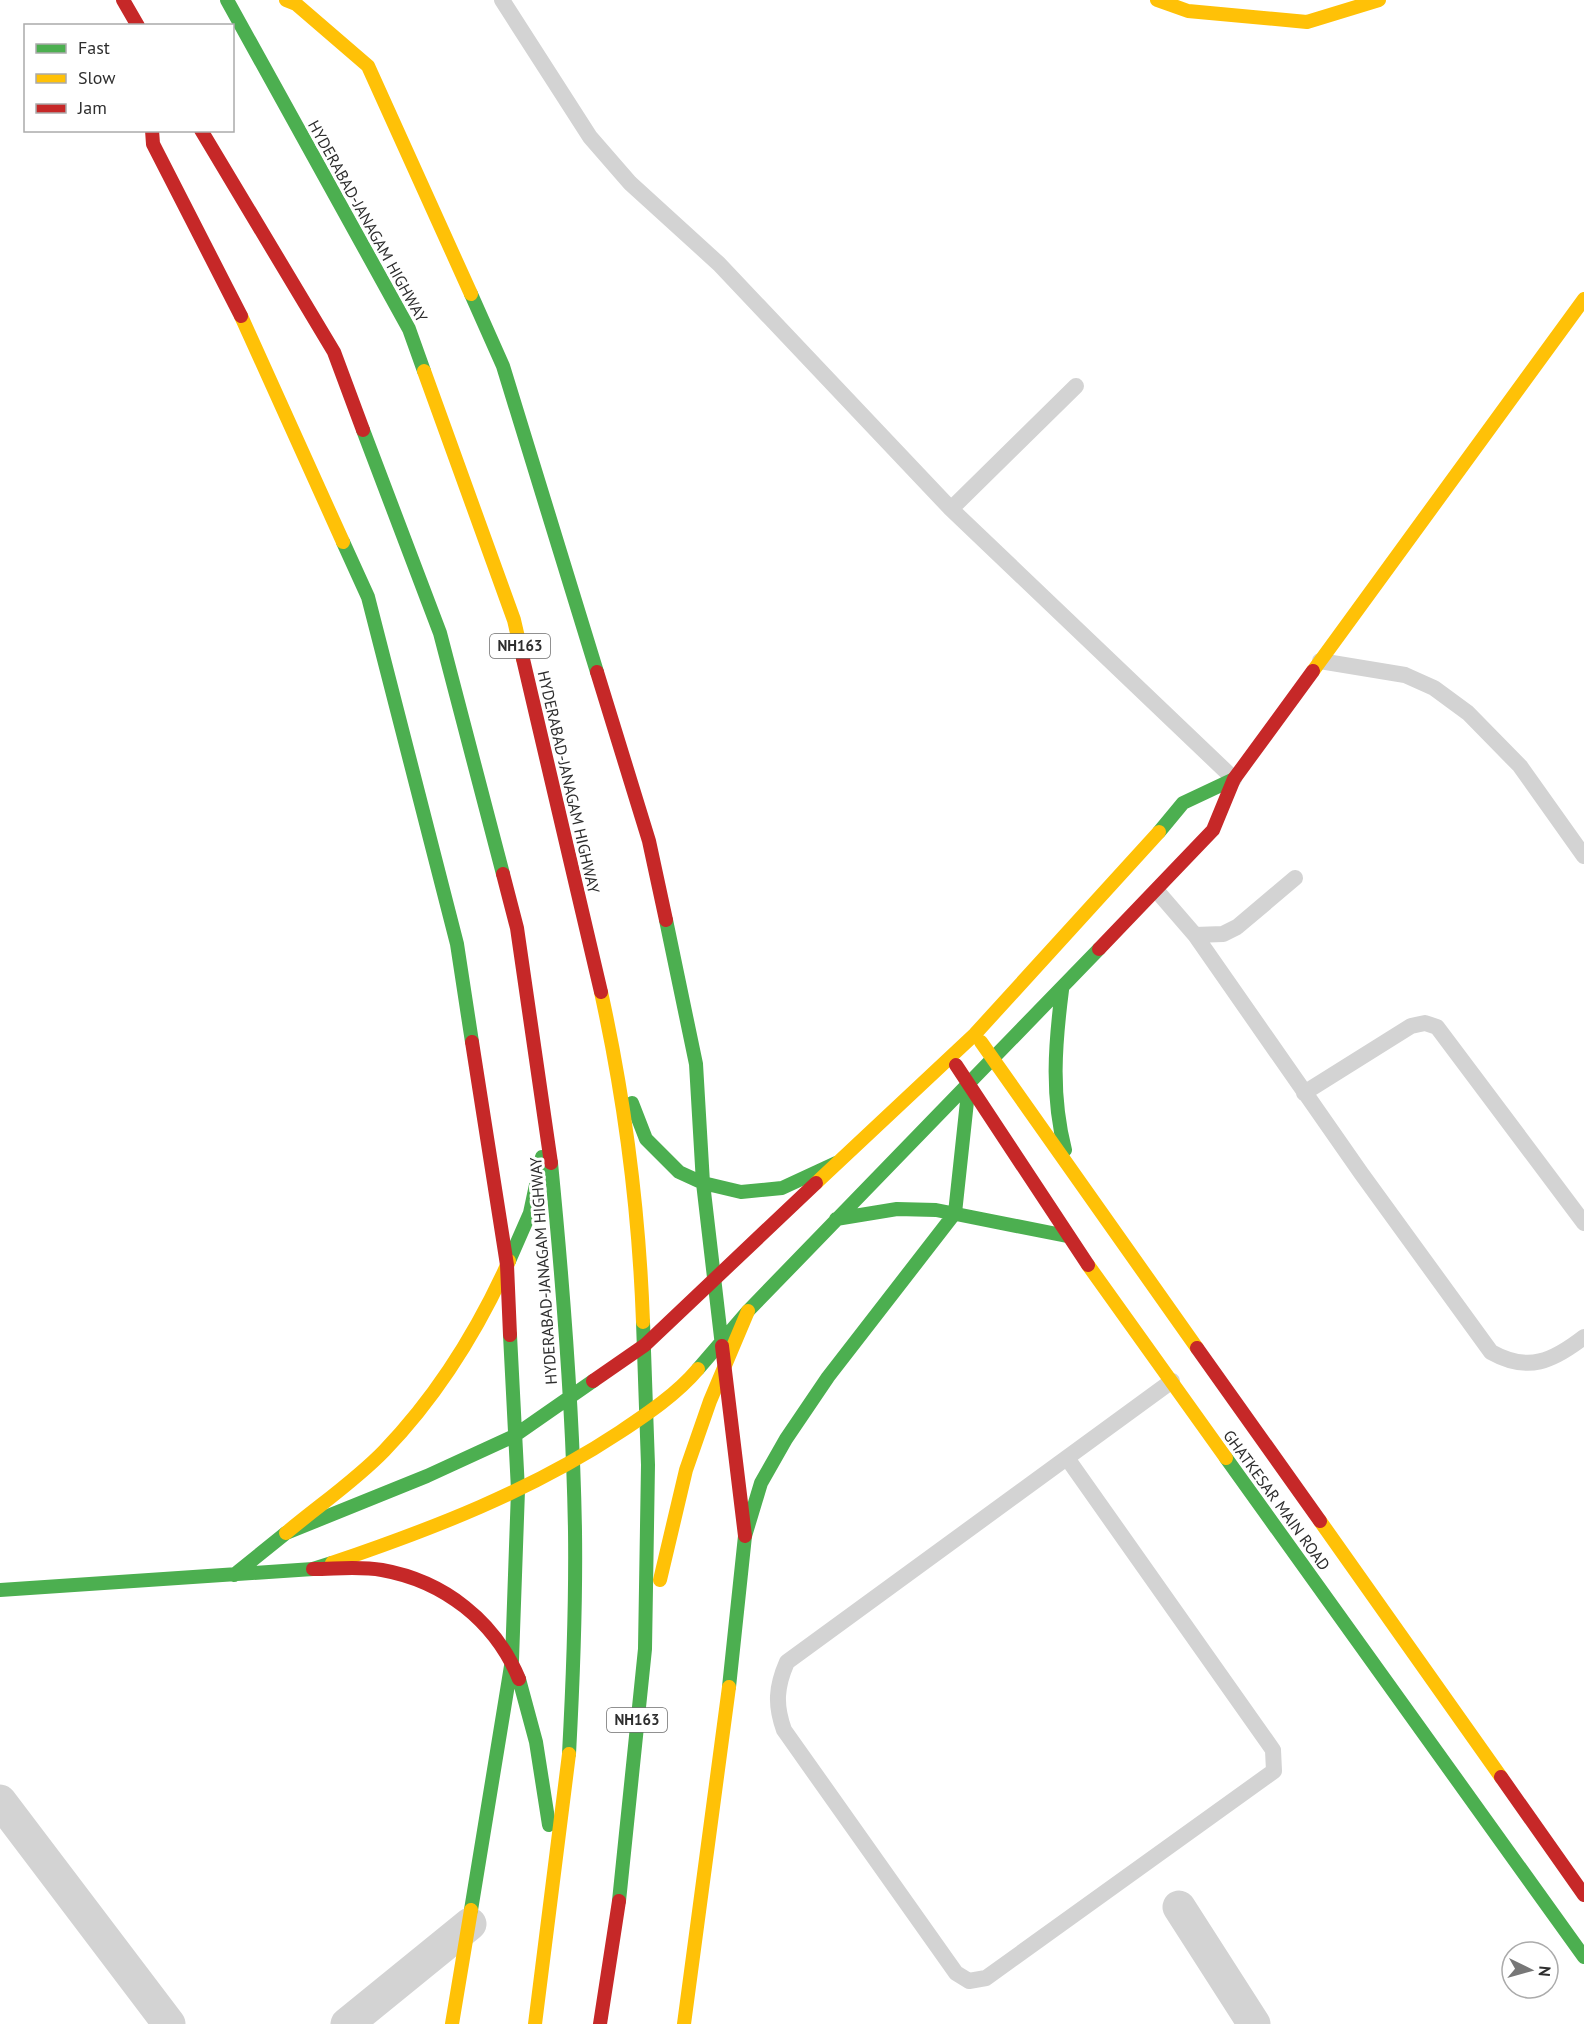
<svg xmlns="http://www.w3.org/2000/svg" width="1584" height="2024" viewBox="0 0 1584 2024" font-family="'PT Sans',sans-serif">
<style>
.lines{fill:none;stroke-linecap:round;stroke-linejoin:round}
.lane{stroke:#d3d3d3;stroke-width:16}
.street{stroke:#d3d3d3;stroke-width:33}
.fast{stroke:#4caf50;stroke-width:14}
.slow{stroke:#ffc107;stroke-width:14}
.jam{stroke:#c62828;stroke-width:14}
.labels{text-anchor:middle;stroke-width:6;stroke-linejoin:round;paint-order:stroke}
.shield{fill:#fff;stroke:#6d6d6d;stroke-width:1.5}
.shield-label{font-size:15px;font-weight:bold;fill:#2e2e2e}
.street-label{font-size:16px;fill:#2e2e2e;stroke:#fff}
</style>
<rect width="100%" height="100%" fill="#fff"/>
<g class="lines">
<path class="lane" d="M502,0L590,137L630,183L719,264L951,509
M1076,386L951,509L1234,779
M1320,661L1405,675L1434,688L1468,713L1520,766L1584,856
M1157,891L1195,935L1361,1173L1491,1352C1528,1373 1553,1361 1584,1337
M1195,935L1223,934L1237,927L1295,878
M1304,1093L1411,1026L1425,1023L1437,1027L1584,1223
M1067,1458L1273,1750L1274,1771L986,1978L969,1981L956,1973L784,1730C775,1705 776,1687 787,1662L1172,1381"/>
<path class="street" d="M0,1801L169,2024
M1179,1907L1254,2024
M347,2024L470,1924"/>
<path class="fast" d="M227,0L409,329L424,371
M471,294L503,366L597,672
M363,430L440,633L503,874
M343,542L368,597L457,944L472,1042
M1159,832L1183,803L1234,779
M666,920L696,1064L703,1183L722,1346
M1062,990C1055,1045 1051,1095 1065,1150
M632,1103L646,1139L679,1172L703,1183L741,1192L782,1188L836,1163
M551,1163C563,1285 573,1408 575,1531C576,1605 573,1680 569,1754
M836,1219L897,1209L936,1210L1067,1236
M509,1261L530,1213L542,1157
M698,1369L748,1311L1099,949
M1226,1458L1584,1957
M234,1575L286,1533L427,1476L514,1436L593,1381
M0,1590L313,1569L332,1563
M519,1679L536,1742L549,1825
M729,1687L745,1536L761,1483L786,1439L828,1377L955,1213L969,1083
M619,1901L645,1649L648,1465L643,1322
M471,1910L512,1660L518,1490L510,1335"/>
<path class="slow" d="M286,0L296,4L368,66L471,294
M1157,0L1188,11L1307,22L1379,0
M241,316L343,542
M424,371L514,620L523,659
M1313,671L1584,299
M601,992C625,1101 639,1211 643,1322
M981,1042L1197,1348
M816,1183L975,1034L1159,832
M1088,1265L1226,1458
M1320,1521L1501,1777
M286,1533C318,1506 355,1481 384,1451C438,1395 477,1332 509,1261
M332,1563C432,1529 531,1491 620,1432C647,1414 677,1394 698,1369
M660,1580L686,1470L710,1401L748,1311
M452,2024L471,1910
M535,2024L569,1754
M684,2024L729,1687"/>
<path class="jam" d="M123,0L138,26
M152,130L153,144L241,316
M201,130L334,352L363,430
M523,659L601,992
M597,672L649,841L666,920
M503,874L517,928L551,1163
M1099,949L1213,830L1234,779L1313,671
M472,1042L507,1265L510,1335
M956,1065L1088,1265
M722,1346L745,1536
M1197,1348L1320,1521
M593,1381L645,1345L816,1183
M313,1569C336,1569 359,1566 382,1570C444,1581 495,1621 519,1679
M1501,1777L1584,1895
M600,2024L619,1901"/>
</g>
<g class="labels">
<g class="shield">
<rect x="490" y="634" width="60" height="24" rx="4.5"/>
<rect x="607" y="1708" width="60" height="24" rx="4.5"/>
</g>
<g class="shield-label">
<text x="520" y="651">NH163</text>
<text x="637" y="1725">NH163</text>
</g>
<g class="street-label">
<text transform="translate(368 221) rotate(61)" y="6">HYDERABAD-JANAGAM HIGHWAY</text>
<text transform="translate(569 782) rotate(77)" y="6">HYDERABAD-JANAGAM HIGHWAY</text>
<text transform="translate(543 1271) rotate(-94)" y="6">HYDERABAD-JANAGAM HIGHWAY</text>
<text transform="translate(1277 1500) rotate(54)" y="6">GHATKESAR MAIN ROAD</text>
</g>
</g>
<rect x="24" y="24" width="210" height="108" fill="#ffffff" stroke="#ababab" stroke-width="1.5"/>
<rect x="36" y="44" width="30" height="9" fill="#4caf50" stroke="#ababab" stroke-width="1.5"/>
<text x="78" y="54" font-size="18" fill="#2e2e2e">Fast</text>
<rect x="36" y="74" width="30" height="9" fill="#ffc107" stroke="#ababab" stroke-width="1.5"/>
<text x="78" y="84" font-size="18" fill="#2e2e2e">Slow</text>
<rect x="36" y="104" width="30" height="9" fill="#c62828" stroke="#ababab" stroke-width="1.5"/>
<text x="78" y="114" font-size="18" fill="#2e2e2e">Jam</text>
<g transform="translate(1530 1970) rotate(95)"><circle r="28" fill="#ffffff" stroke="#ababab" stroke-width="1.5"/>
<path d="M0-4.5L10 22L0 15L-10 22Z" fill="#777777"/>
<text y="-9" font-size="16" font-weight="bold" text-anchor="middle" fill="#2e2e2e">N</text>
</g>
</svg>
